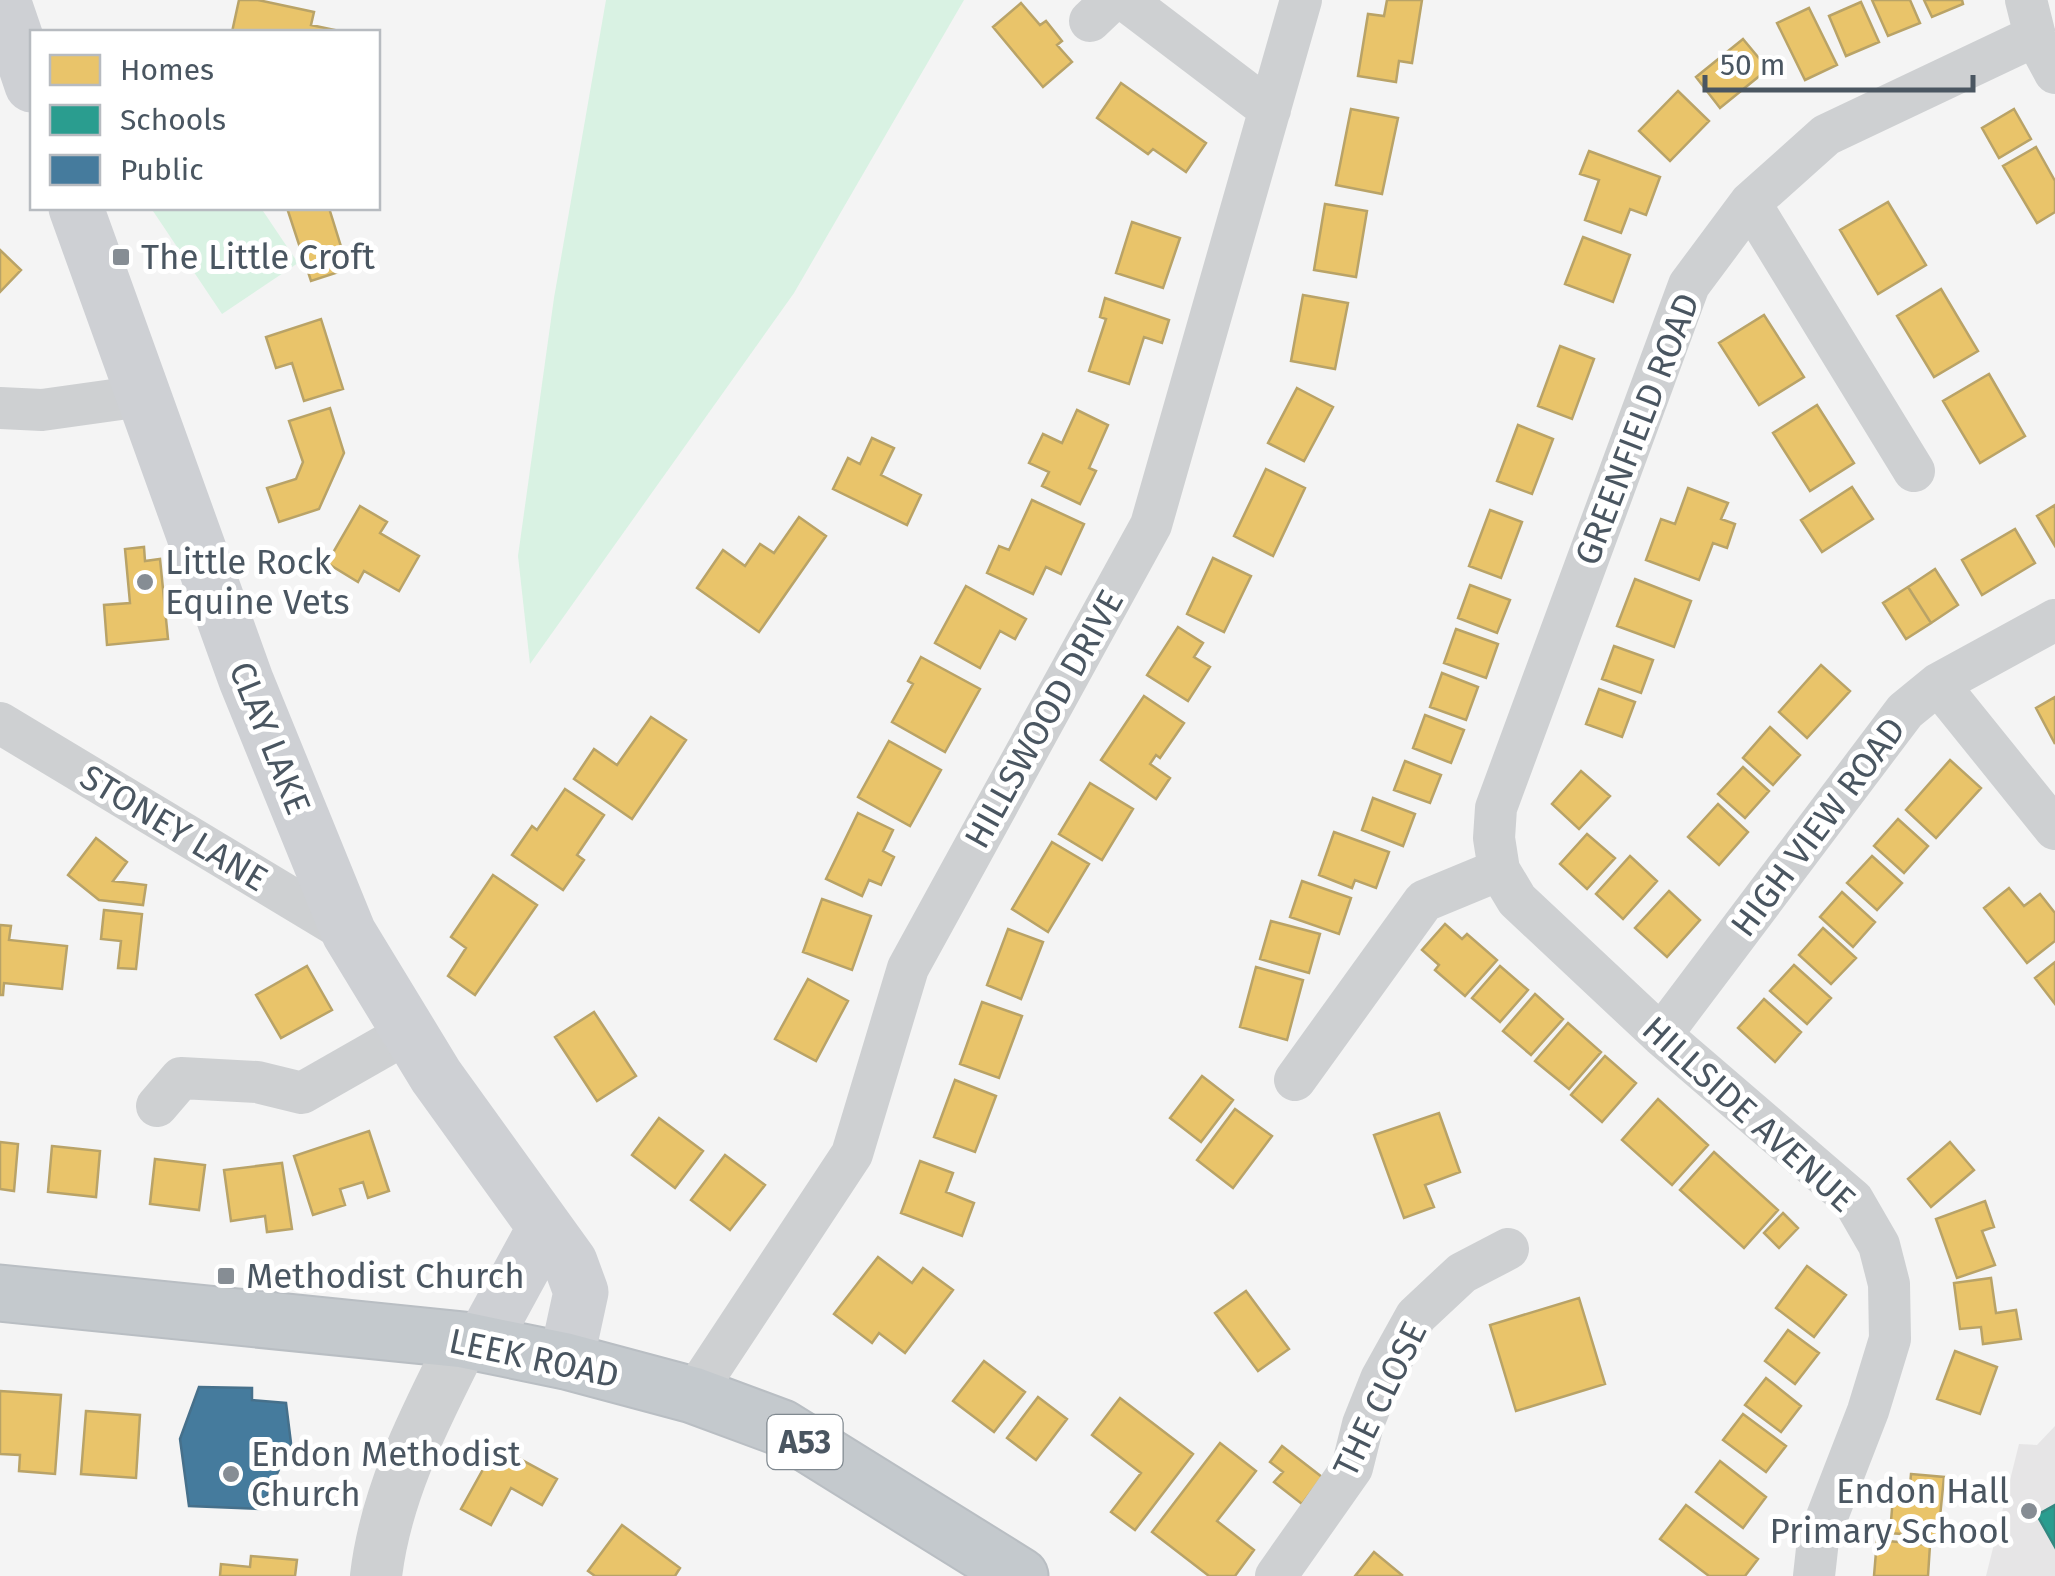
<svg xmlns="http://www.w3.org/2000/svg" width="2055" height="1576" viewBox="0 0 2055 1576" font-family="'Fira Sans',sans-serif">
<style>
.education{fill:#e6e5e6}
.green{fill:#d9f2e3}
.homes{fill:#e9c46a;stroke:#b9a367;stroke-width:2.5}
.schools{fill:#2a9d8f;stroke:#348881;stroke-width:2.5}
.public{fill:#457b9d;stroke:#46708b;stroke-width:2.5}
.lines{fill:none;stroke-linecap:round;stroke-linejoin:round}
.trunk-casing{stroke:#b9bec3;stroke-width:59}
.minor{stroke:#ced0d2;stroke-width:42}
.tertiary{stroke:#ced0d2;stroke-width:52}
.secondary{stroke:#ced0d4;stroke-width:55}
.trunk{stroke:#c4c9cd;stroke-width:55}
.poi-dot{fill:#868d94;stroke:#fff;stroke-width:4}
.labels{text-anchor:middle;stroke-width:10;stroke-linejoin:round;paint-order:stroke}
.shield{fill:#fff;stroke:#808990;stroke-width:2.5}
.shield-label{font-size:32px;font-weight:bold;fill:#4a5661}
.poi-label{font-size:35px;fill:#4a5661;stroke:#fff;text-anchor:start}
.street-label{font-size:35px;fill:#4a5661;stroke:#fff}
</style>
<rect width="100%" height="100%" fill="#f4f4f4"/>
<path class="education" d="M2055,1426V1576H1986L2019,1444L2037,1445Z"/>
<path class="green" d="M606,0H964L794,293L530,664L518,556L554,298Z
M151,208H261L298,263L222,314Z"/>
<path class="homes" d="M239,0H258L314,12L311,25L344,32H232Z
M1387,0H1422L1412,63L1399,61L1396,82L1358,76L1368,14L1384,16Z
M1872,0H1910L1920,23L1888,36Z
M1924,0H1962L1963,4L1932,17Z
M1861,2L1879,42L1846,56L1829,16Z
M1021,3L1040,25L1046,21L1062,41L1057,45L1072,62L1043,87L993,27Z
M1809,8L1837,65L1805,80L1777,23Z
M1743,39L1768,69L1720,108L1696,77Z
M1121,83L1206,143L1186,172L1153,149L1148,154L1097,118Z
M1678,91L1709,121L1670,161L1639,131Z
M1351,109L1398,118L1382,194L1336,185Z
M2014,109L2031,139L1999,158L1982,128Z
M2036,147L2055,181V212L2037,223L2003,166Z
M1589,151L1660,177L1646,215L1630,209L1621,233L1585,220L1599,180L1580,174Z
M1888,202L1926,265L1878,294L1840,230Z
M1325,204L1367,211L1356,277L1314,270Z
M287,208H329L348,269L311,281Z
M1132,222L1180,238L1163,288L1116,273Z
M1583,237L1630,255L1613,302L1565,284Z
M0,250L21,270L0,292Z
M1941,289L1978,351L1934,377L1897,316Z
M1303,295L1348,303L1335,369L1291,361Z
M1105,298L1169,320L1162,343L1144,337L1129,384L1089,371L1106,319L1100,317Z
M1764,315L1804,377L1759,405L1719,343Z
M321,319L343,389L304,401L292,363L276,368L266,337Z
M1560,346L1594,359L1572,419L1538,406Z
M1989,374L2025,436L1980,463L1943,401Z
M1297,388L1333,407L1304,461L1268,443Z
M1817,405L1854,463L1810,491L1773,433Z
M330,408L344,453L319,509L279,522L267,488L296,479L303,462L289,421Z
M1077,410L1108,425L1089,468L1096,471L1080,504L1042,486L1049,472L1029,463L1043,434L1062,443Z
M1518,425L1553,439L1532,494L1497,481Z
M872,438L894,448L881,475L921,495L907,525L833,489L848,458L860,464Z
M1266,469L1305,488L1273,556L1234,536Z
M1852,487L1873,519L1822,552L1801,520Z
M1688,488L1728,503L1721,519L1735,524L1727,548L1713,543L1699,580L1646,560L1661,519L1675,524Z
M1032,500L1084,524L1061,574L1046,567L1033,594L987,573L999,546L1009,550Z
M2055,505V546L2037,516Z
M360,506L387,522L380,533L419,556L399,591L364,571L358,582L327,563Z
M1490,510L1522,522L1501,578L1469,566Z
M799,517L826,536L759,632L697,588L723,550L745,566L760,544L774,553Z
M2015,529L2035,563L1982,595L1962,560Z
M144,547L145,561L160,559L168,639L107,645L104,605L130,603L125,549Z
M1213,558L1251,576L1224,632L1187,614Z
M1935,569L1958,605L1931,623L1908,587Z
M1635,579L1691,601L1674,647L1617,626Z
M1470,585L1510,600L1497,633L1458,618Z
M966,586L1026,619L1015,639L1000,631L980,668L935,643Z
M1908,587L1931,623L1906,639L1883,603Z
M1178,627L1203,643L1194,657L1210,667L1188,701L1147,675Z
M1456,629L1498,644L1486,678L1444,663Z
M1614,646L1653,660L1641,693L1602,679Z
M921,657L980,689L945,752L892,722L913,684L908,681Z
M1821,665L1850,691L1807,738L1779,712Z
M1442,673L1478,687L1466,720L1430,707Z
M1599,689L1635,702L1622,737L1586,724Z
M1144,696L1184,723L1160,758L1156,755L1150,764L1170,778L1156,799L1101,760Z
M2055,697V744L2036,708Z
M1425,715L1464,730L1451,763L1413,748Z
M651,717L686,740L632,819L574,779L594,749L617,765Z
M1770,727L1800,755L1773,785L1743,758Z
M889,741L941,770L910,826L858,797Z
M1950,760L1981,788L1936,838L1906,810Z
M1405,761L1441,775L1430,803L1394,790Z
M1743,767L1769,791L1745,818L1718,794Z
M1581,771L1610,796L1579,829L1552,804Z
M1090,783L1133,809L1102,860L1059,834Z
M565,789L604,815L577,855L584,860L563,890L512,855L532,826L537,830Z
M1373,798L1415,814L1403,846L1362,830Z
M1718,804L1748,832L1719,865L1688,837Z
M858,813L893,830L883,851L894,857L881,885L869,880L862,896L826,879Z
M1898,819L1928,846L1904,873L1874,846Z
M1334,832L1389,852L1376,888L1355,880L1352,888L1319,875Z
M1587,834L1615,858L1587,889L1560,864Z
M96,838L127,862L113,881L146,885L143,905L99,900L68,875Z
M1052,842L1089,864L1048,932L1012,909Z
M1630,856L1657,881L1623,919L1596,894Z
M1872,856L1902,883L1877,910L1847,883Z
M493,875L537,905L475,995L448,976L466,948L451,937Z
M1302,881L1351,898L1339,934L1290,917Z
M2009,888L2024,906L2040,894L2055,913V941L2027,963L1984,908Z
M1669,891L1700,920L1667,957L1635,928Z
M1842,892L1875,922L1853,947L1820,917Z
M822,899L871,916L852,970L803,952Z
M104,910L142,914L136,969L118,968L121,941L101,939Z
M1271,921L1320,934L1309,973L1260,959Z
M1445,924L1462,939L1467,934L1497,960L1465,996L1435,970L1439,965L1422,950Z
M0,925L11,926L9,940L67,946L62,989L4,983L3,995H0Z
M1823,928L1856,958L1831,984L1799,955Z
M1008,929L1043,942L1021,999L987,985Z
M2055,962V1004L2035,978Z
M1794,965L1831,998L1807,1024L1770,991Z
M307,966L332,1010L281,1038L256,995Z
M1500,966L1528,990L1500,1022L1472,998Z
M1256,967L1303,980L1287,1040L1240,1027Z
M808,979L848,1001L816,1061L775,1039Z
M1535,994L1563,1019L1531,1055L1503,1031Z
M1764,999L1801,1032L1775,1062L1738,1028Z
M982,1002L1022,1016L999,1078L960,1064Z
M594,1012L636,1076L597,1101L555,1037Z
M1568,1023L1601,1052L1569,1089L1535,1061Z
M1605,1056L1636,1083L1602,1122L1571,1095Z
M1202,1076L1233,1100L1201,1142L1170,1118Z
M955,1080L996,1096L975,1152L934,1137Z
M1658,1099L1708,1145L1672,1185L1622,1140Z
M1235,1109L1272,1136L1233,1188L1197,1160Z
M1439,1113L1460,1172L1425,1185L1434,1207L1404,1218L1374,1135Z
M659,1118L703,1151L675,1188L632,1155Z
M369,1131L389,1191L368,1198L363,1182L340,1189L345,1205L313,1215L294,1156Z
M0,1142L18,1144L14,1191L0,1189Z
M1950,1142L1974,1170L1931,1207L1908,1179Z
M52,1146L100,1151L96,1197L48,1192Z
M1714,1152L1778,1210L1744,1248L1680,1190Z
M725,1155L765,1185L730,1230L691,1200Z
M155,1159L205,1165L199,1210L150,1204Z
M920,1161L953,1173L946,1192L974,1203L962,1236L901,1213Z
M282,1163L292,1229L267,1232L265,1216L231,1221L224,1170Z
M1985,1201L1994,1227L1982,1231L1995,1265L1957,1278L1936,1219Z
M1783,1213L1798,1228L1779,1248L1764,1233Z
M878,1257L912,1283L923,1268L953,1290L905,1353L879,1333L872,1343L834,1314Z
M1807,1266L1846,1295L1814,1337L1776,1308Z
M1991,1278L1996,1313L2016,1310L2021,1339L1983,1344L1981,1327L1960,1329L1954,1283Z
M1246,1291L1289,1349L1258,1371L1215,1313Z
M1579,1298L1605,1384L1516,1411L1490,1325Z
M1788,1330L1819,1353L1795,1384L1765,1361Z
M1955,1351L1997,1367L1980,1414L1937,1399Z
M984,1361L1025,1392L994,1432L953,1401Z
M1766,1378L1801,1406L1781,1432L1745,1405Z
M0,1391L61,1395L55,1474L19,1471L20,1455L0,1454Z
M1038,1397L1067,1419L1036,1460L1007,1438Z
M1120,1398L1193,1454L1135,1530L1111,1512L1141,1473L1092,1435Z
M86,1411L140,1415L136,1478L81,1474Z
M1743,1414L1786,1446L1766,1472L1723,1440Z
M1220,1443L1256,1471L1217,1521L1254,1550L1235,1576H1209L1152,1532Z
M496,1446L557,1479L542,1505L511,1488L491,1525L461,1509Z
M1282,1446L1322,1477L1302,1504L1274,1482L1283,1472L1270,1462Z
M1720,1461L1766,1497L1743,1528L1696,1492Z
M1911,1474L1944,1477L1938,1537L1890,1533L1893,1497L1909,1498Z
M1686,1505L1758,1559L1745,1576H1709L1660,1539Z
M622,1525L680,1568L675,1576H595L588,1571Z
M1877,1540L1930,1545L1928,1576H1874Z
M1374,1552L1402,1575L1401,1576H1355Z
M251,1556L297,1560L295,1576H220L221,1564L250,1567Z"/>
<path class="schools" d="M2055,1505V1547L2037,1515Z"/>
<path class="public" d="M199,1387L252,1388V1400L286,1403L291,1443L261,1509L189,1506L180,1439Z"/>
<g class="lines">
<defs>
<path id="trunk" d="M0,1293L464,1340L566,1361L693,1395L782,1428L1020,1576"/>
</defs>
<use href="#trunk" class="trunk-casing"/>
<path class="minor" d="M1125,0L1270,110
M2026,0L2035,36L2055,73
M1090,21L1112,0
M1750,203L1914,471
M0,408L42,410L142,396
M1938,684L2055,829
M0,723L349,933
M1661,1035L1905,711L1938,684L2055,620
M1295,1080L1424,901L1499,870
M157,1106L181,1078L257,1082L302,1093L409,1032
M693,1395L852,1154L908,968L1151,525L1301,0
M1276,1576L1352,1468L1363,1424L1381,1379L1416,1316L1462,1273L1508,1249
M1814,1576L1818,1540L1868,1411L1890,1339L1889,1284L1879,1245L1853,1200L1661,1035L1517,900L1499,870L1494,838L1496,808L1689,285L1750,203L1826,135L2035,36"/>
<path class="tertiary" d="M376,1576C386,1491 426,1416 464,1340"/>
<path class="secondary" d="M3,0L32,85
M76,208L246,680L349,933L436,1076L570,1262L581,1292L566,1361
M482,1343L544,1229"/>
<use href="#trunk" class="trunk"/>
</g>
<g class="poi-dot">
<rect x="111" y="247" width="20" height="20" rx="5"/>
<circle cx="145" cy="582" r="10"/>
<rect x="216" y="1266" width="20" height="20" rx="5"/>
<circle cx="231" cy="1474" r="10"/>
<circle cx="2029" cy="1511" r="10"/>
</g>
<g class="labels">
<rect class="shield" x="767.5" y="1415" width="75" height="54" rx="8"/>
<g class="shield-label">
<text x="805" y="1453">A53</text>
</g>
<g class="poi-label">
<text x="141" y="269">The Little Croft</text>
<text x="165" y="574">Little Rock<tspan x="165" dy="40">Equine Vets</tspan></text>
<text x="246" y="1288">Methodist Church</text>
<text x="251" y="1466">Endon Methodist<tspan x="251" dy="40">Church</tspan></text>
<text x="2009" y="1503" text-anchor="end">Endon Hall<tspan x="2009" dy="40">Primary School</tspan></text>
</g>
<g class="street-label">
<text transform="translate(1637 429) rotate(-69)" y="12">GREENFIELD ROAD</text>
<text transform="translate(1044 719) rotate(-61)" y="12">HILLSWOOD DRIVE</text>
<text transform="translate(270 738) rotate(68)" y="12">CLAY LAKE</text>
<text transform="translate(1818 827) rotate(-53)" y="12">HIGH VIEW ROAD</text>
<text transform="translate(174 828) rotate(31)" y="12">STONEY LANE</text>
<text transform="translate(1749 1114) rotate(42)" y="12">HILLSIDE AVENUE</text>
<text transform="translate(534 1358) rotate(12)" y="12">LEEK ROAD</text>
<text transform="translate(1380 1399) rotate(-64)" y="12">THE CLOSE</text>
</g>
</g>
<rect x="30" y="30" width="350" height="180" fill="#ffffff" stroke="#b7bbc0" stroke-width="2.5"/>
<rect x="50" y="55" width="50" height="30" fill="#e9c46a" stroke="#b7bbc0" stroke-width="2.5"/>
<text x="120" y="80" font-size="30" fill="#4a5661">Homes</text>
<rect x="50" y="105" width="50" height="30" fill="#2a9d8f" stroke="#b7bbc0" stroke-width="2.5"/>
<text x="120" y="130" font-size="30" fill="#4a5661">Schools</text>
<rect x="50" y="155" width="50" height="30" fill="#457b9d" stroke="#b7bbc0" stroke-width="2.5"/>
<text x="120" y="180" font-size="30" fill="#4a5661">Public</text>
<path d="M1705 75v15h268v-15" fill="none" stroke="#4a5661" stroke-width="5"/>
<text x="1720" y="75" font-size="30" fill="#4a5661" stroke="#ffffff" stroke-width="8" paint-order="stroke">50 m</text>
</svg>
